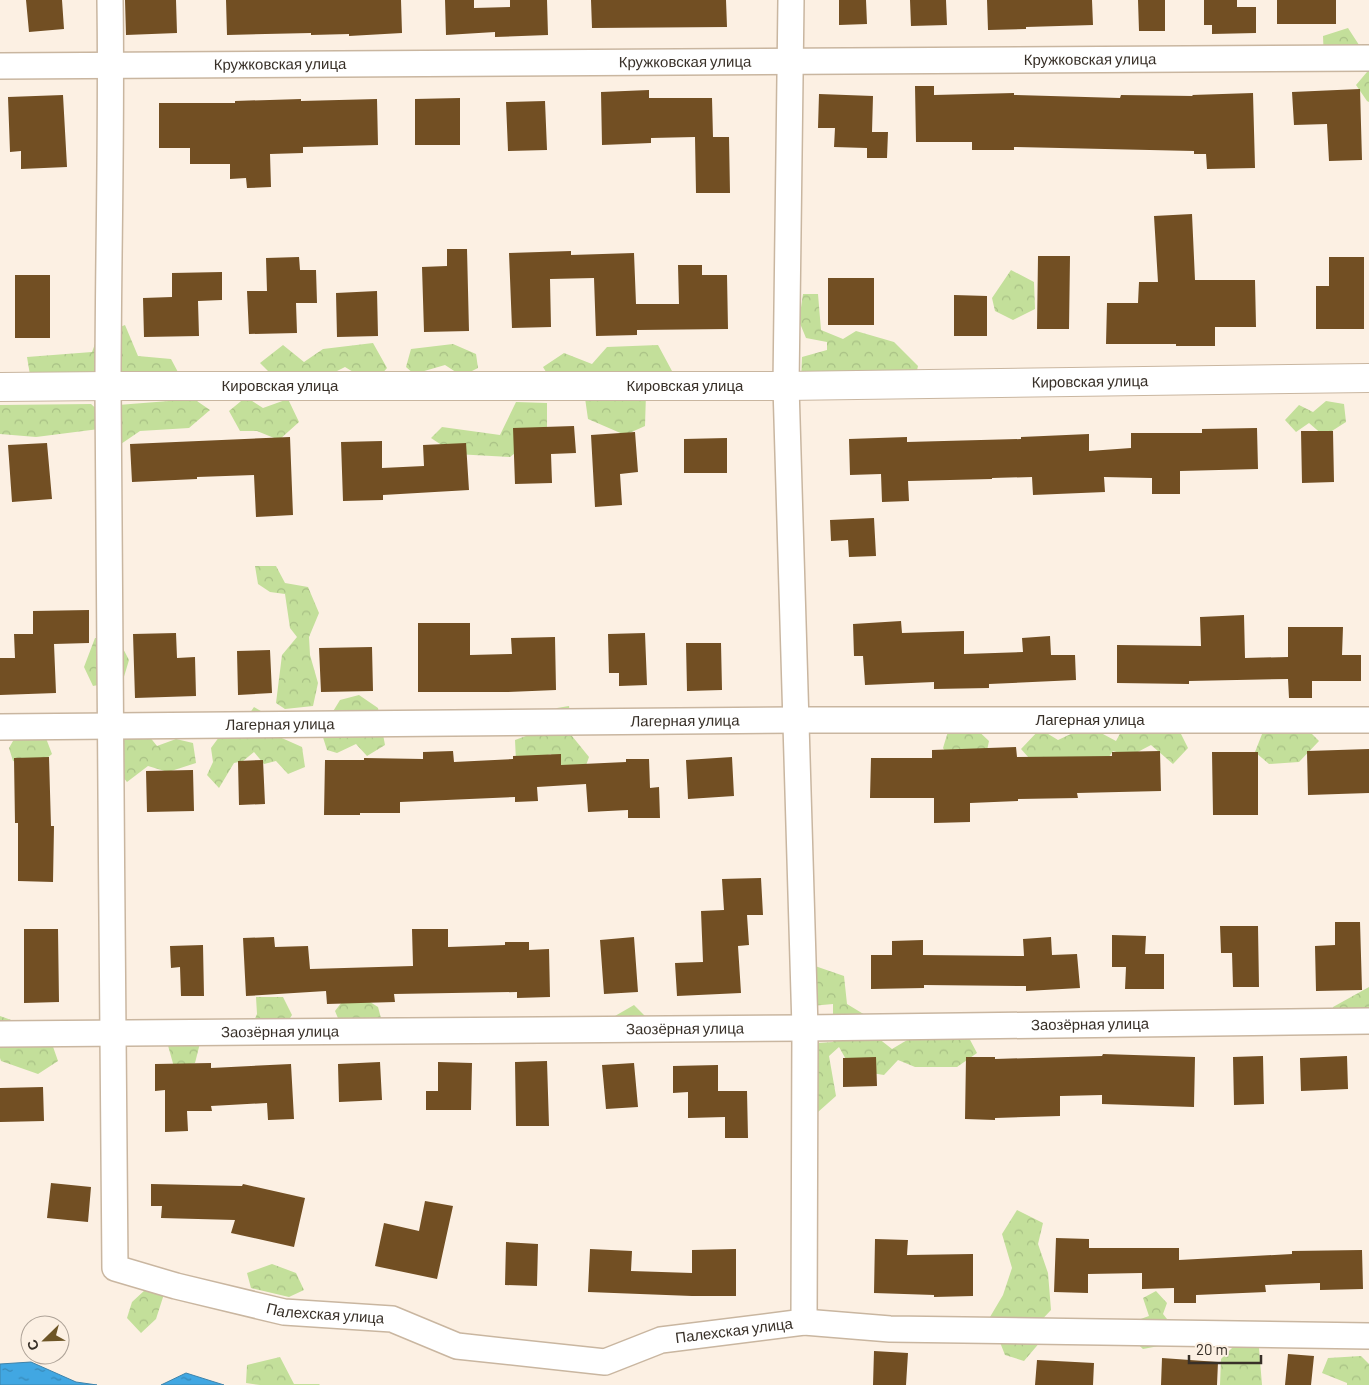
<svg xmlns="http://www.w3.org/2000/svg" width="1369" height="1385" viewBox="0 0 1369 1385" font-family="Barlow,sans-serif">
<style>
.forest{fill:url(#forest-crowns)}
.water{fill:url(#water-ripples);stroke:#3e83aa}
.building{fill:#724f23}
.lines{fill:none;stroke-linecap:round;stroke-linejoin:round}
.street-casing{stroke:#c9b6a0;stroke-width:28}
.secondary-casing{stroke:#c9b6a0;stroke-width:30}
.street{stroke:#fff;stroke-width:25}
.secondary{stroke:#fff;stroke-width:28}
.labels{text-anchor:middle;stroke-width:5;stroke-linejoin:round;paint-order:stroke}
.street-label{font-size:15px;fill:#383028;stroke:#fcf0e3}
</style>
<defs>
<pattern id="forest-crowns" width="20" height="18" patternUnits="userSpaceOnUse" patternTransform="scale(1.25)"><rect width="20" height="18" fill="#c3df9a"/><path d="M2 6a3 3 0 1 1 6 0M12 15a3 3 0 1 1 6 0" fill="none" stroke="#a8c085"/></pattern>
<pattern id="water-ripples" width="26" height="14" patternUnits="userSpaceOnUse" patternTransform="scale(1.25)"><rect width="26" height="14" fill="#41a7e2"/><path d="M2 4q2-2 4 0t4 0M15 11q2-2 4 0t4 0" fill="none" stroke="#3788b7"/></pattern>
</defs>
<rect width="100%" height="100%" fill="#fcf0e3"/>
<path class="forest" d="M1348,28L1361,48L1324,61L1323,36Z
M1367,72H1369V102L1367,101L1356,85Z
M1011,270L1034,282L1035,309L1013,320L995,311L992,298Z
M803,294H818L821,330L843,339L856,331L894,342L918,366L915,379L801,380L802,357L827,350V342L806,338L799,321Z
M125,325L138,356L171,359L179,374L62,387L30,375L27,357L92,352L98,336Z
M373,343L387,368L373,384L345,367L313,383L278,381L260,363L283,345L304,362L323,349Z
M453,344L476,354L478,368L462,376L445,365L414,374L406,367L411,349Z
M658,345L672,371L646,393L645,426L625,435L588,419L584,391L551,380L543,367L564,353L592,364L607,347Z
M246,397L263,408L288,399L299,422L279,440L257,431H240L229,411Z
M194,399L210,410L189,428L140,431L118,446L99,429L36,437L0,434V405L91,404L101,413L118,405Z
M1326,401L1344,404L1346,422L1324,436L1309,423L1296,432L1285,420L1299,405L1313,412Z
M516,402L547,403V428L510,457L455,454L431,438L442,427L500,435Z
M255,566H276L285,583L308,587L319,613L309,637L310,655L318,683L313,706L285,709L276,703L282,655L297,637L290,628L285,594L270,592L258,584Z
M117,637L129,660L123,680L93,686L84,667L95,638Z
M359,695L378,708L385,745L367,756L356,744L337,753L327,750L321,731L340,700Z
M569,706L572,736L589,757L584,771L559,774L551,754L526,761H516L515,740L545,729L557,708Z
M254,707L271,717L275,735L302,747L305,767L288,774L276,761L264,764L254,752L243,761L234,763L219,788L207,775L213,762L211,748L222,733L238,730Z
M1131,713L1178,728L1188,748L1173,764L1151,745L1130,756L1113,751L1104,764L1037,767L1021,749L1040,729L1058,740L1088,726L1116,741Z
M1299,721L1319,741L1299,762L1269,764L1255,752L1264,729Z
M950,725L973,726L989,741L984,765L958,770L943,748Z
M145,731L157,746L176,739L193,743L196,763L168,772L148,766L127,782L113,765L126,732Z
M44,733L52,754L36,767L13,761L9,748L17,734Z
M815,966L844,976L847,1004L870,1018L878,1038L892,1049L914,1036H968L977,1053L957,1067H915L898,1060L884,1075L852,1070L839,1047L829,1056L836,1096L818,1112L797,1095L803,1044L833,1042V1004L811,1006Z
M1369,987V1020L1329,1033L1333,1007Z
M351,990L378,1007L385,1033L345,1035L335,1011Z
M256,997H283L292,1015L276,1040L248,1035L257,1014Z
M634,1005L650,1021L618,1039L615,1016Z
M0,1016L14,1021L15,1039L51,1041L58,1061L38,1074L1,1061L0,1058Z
M194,1020L200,1043L195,1063L174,1067L167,1042L177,1021Z
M1017,1210L1043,1223L1038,1244L1048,1273L1051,1310L1036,1326L1041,1341L1024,1361L1005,1355L990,1317L1003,1295L1012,1268L1002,1234Z
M272,1264L296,1273L304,1290L289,1297L251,1288L247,1273Z
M145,1290L164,1294L156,1319L141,1333L127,1318L132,1302Z
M1156,1291L1167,1303L1163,1314L1171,1324L1164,1345L1143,1349L1131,1338L1135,1321L1149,1316L1143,1298Z
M1237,1343L1259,1348L1262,1385H1220L1221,1359Z
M1361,1356L1369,1364V1385H1347V1383L1322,1373L1328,1358Z
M280,1357L294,1384H319L320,1385H260L246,1383L247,1365Z"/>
<path class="water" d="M31,1362L76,1382L97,1385H0V1364Z
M186,1373L224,1385H161Z"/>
<path class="building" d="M26,0H62L64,29L29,32Z
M125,0H176L177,33L126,35Z
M226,0H401L402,33L349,36V34L311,35V33L227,35Z
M445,0H474V8L510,7V0H547L548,35L495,37V32L446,35Z
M591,0H726L727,27L592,28Z
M839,0H866L867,24L839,25Z
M910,0H946L947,25L911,26Z
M987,0H1092L1093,25L1026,27V29L988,30Z
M1138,0H1165V31H1139Z
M1204,0H1237V7H1256V33L1212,34V25H1204Z
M1277,0H1336V24H1277Z
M915,86H934V95L1014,93V95L1120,98L1121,95L1193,96L1192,95L1253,93L1255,168L1207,169L1206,154H1194V151L1014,147V150H972V142H916Z
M1360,89L1362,160L1329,161L1327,124L1294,125L1292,92Z
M649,90V98H712L713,137H729L730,193H696L695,137L651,138V143L602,145L601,92Z
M819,94L873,96L872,132H888L887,158H867V148L834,147L835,128H818Z
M63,95L67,167L21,169V151L10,152L8,97Z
M460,98V145H415V99Z
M301,99V101L377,99L378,145L303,147V153L270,154L271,187L247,188L246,178L230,179V164H190V148H159V103H235V101Z
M545,101L547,150L508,151L506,102Z
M1192,214L1195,280H1255L1256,327H1215V346H1176V344H1106L1107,303H1138L1139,282H1158L1154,216Z
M447,249H467L469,331L424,332L422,267L447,266Z
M571,251V255L634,253L636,304H679L678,265H702V275H727L728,329L637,330V335L596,336L594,278L550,279L551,327L512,328L509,253Z
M1038,256H1070L1069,329H1037Z
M299,257L300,270H316L317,303H296L297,333L249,334L247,291H267L266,258Z
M1329,257H1364V329H1316V286H1329Z
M222,272V300L198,301L199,336L144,337L143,298L172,297V273Z
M15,275H50V338H15Z
M828,278H874V325H828Z
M377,291L378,336L337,337L336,293Z
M954,295L987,296V336H954Z
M574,426L576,453L551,454L552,483L515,484L513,428Z
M1257,428L1258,469L1180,471V494H1152V478L1104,477L1105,492L1033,495L1032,477L992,478V479L908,481L909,501L882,502L881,474L850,475L849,439L907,437V442L1021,439V437L1089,434V451L1131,448V433H1202V429Z
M1301,431H1333L1334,482L1302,483Z
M635,432L638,472L620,474L622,505L595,507L591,435Z
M290,437L293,515L256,517L254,475L197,477V479L132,482L130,444Z
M727,438V473H684V439Z
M382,441V468L424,466L423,445L466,443L469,490L383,495V500L343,501L341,442Z
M47,443L52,499L12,502L8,445Z
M874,518L876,556L849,557L848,540L831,541L830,520Z
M89,610V643L54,644L56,693L0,695V658H15L14,634H33V611Z
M1244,615L1245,658L1288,657V627H1343L1342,655H1361V681H1312V698H1289L1288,679L1189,681V684L1117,683V645L1201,646L1200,617Z
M901,621L902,633L964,631V654L1023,652L1022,638L1050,636L1051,655H1075L1076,680L989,684V688L934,689V682L865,685L863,656H854L853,624Z
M418,623H470V655L512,654L511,638L555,637L556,690L508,692H418Z
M176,633L177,658L195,657L196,696L135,698L133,634Z
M645,633L647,685L619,686V673H609L608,634Z
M686,643H721L722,690L687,691Z
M372,647L373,691L321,692L319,648Z
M270,650L272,693L238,695L237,651Z
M1016,747L1017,757L1112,756V752L1160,751L1161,791L1077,793L1078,798L1018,799V801L970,803V822L934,823V798H870L871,758H932V750Z
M1369,749V793L1308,795L1307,751Z
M453,751L454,762L513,759V756L561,754V765L626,762V759H649L650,788L659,787L660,818H628V810L588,812L586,784L537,787L538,801L515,802V797L400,802V813H360V815H324L325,760H364V758L423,759V752Z
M1212,752H1258V815H1213Z
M49,757L51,826H54L53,882L18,881V823H15L14,758Z
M732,757L734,796L688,799L686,760Z
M263,760L265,804L239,805L238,761Z
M193,770L194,811L147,812L146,771Z
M761,878L763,915H747L749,945L738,946L741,993L677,996L675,963L703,962L701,911L724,910L722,879Z
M1335,922H1360L1362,990L1316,991L1315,946L1335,945Z
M1220,926H1258L1259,987H1233L1232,953H1221Z
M24,929H58L59,1002L24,1003Z
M412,929H448V947L505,945V942H529V950L549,949L550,997L517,998V992L394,994L395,1002L327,1004L326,991L246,996L243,938L274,937L275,947L308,946L310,969L413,966Z
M1112,935L1146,936L1145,954H1164V989H1125L1126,967H1112Z
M634,937L638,992L604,994L600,940Z
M1051,937L1052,955L1077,954L1080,988L1026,991V986L924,985V988L871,989V955H892V941L923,940V955L1024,956L1023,939Z
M203,945L204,996H181L180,967L171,968L170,946Z
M1103,1054L1195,1057L1194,1107L1102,1104V1095L1060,1096V1116L995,1118V1120L965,1119L966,1057H995V1059L1102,1056Z
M1263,1056L1264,1104L1234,1105L1233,1057Z
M1347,1056L1348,1089L1301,1091L1300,1058Z
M876,1057L877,1086L843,1087V1058Z
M547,1061L549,1126H516L515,1062Z
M380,1062L382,1100L339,1102L338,1064Z
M438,1062L472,1063L471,1110H426V1091H438Z
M211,1063V1068L291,1064L294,1119L268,1120L267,1103L211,1106L212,1111H187L188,1131L165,1132V1090L155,1091V1064Z
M634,1063L638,1107L606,1109L602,1065Z
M718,1065V1091H747L748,1138H725V1117L688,1118V1092L673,1093V1066Z
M43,1087L44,1121L0,1122V1088Z
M51,1183L91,1187L88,1222L47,1218Z
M151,1184L242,1186L243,1184L305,1198L294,1247L231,1233L235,1220L161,1218L162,1206H151Z
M425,1201L453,1206L437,1279L375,1266L384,1223L419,1231Z
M1056,1238L1089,1239V1248H1179V1260L1292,1254V1251L1362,1250L1363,1289L1320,1290V1283L1265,1285L1266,1292L1196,1295V1303H1174V1288L1142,1289V1273L1088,1274V1293L1054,1292Z
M875,1239L908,1240L907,1255L973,1254V1296L934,1297V1295L874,1293Z
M506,1242L538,1244L537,1286L505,1285Z
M590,1249L632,1251L631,1271L692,1273V1250L736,1249V1296H692L588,1292Z
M874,1351L908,1353L906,1385H873Z
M1288,1354L1314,1356L1311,1385H1285Z
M1162,1358L1218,1362L1217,1385H1161Z
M1037,1360L1094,1363L1093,1385H1035Z"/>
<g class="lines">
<defs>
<g id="street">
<path id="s1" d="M110,0C112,130 108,259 108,389C108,682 114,975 115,1268L176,1286L284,1312L392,1319L457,1346L605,1362L661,1340L804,1322L890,1329L1369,1336"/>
<path d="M791,0L786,386L805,1028L804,1322"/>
<path id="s2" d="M0,66L1369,58"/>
<path id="s3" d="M0,727L797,720H1369"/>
<path id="s4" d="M0,1034L805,1028L1369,1021"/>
</g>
<g id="secondary">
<path id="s5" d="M0,387L108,386H786L1369,378"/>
</g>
</defs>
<use href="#street" class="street-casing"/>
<use href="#secondary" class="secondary-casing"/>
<use href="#street" class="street"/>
<use href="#secondary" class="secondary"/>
</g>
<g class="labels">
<g class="street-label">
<text dy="5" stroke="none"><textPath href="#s2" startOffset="1090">Кружковская улица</textPath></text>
<text dy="5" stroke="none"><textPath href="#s2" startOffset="685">Кружковская улица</textPath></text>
<text dy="5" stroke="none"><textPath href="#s2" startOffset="280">Кружковская улица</textPath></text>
<text dy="5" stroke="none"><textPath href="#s5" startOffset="1090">Кировская улица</textPath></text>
<text dy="5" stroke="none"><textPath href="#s5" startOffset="280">Кировская улица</textPath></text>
<text dy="5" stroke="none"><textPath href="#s5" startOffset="685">Кировская улица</textPath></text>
<text dy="5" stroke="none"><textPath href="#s3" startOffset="1090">Лагерная улица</textPath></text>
<text dy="5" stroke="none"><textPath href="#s3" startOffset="685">Лагерная улица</textPath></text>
<text dy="5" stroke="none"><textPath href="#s3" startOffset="280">Лагерная улица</textPath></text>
<text dy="5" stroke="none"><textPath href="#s4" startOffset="1090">Заозёрная улица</textPath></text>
<text dy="5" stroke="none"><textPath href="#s4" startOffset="685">Заозёрная улица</textPath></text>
<text dy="5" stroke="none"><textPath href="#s4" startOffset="280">Заозёрная улица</textPath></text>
<text dy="5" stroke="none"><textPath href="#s1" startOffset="1484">Палехская улица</textPath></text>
<text dy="5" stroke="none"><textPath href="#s1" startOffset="1904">Палехская улица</textPath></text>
</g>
</g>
<g transform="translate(45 1340) rotate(247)"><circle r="24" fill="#fcf0e3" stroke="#aea398"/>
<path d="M0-4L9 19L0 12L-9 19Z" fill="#6d5526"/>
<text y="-8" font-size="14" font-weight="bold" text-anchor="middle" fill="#383028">С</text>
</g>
<path d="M1189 1355v8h72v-8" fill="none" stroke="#383028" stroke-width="2.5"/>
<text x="1196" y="1355" font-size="15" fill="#383028" stroke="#fcf0e3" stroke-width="4" paint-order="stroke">20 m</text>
</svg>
